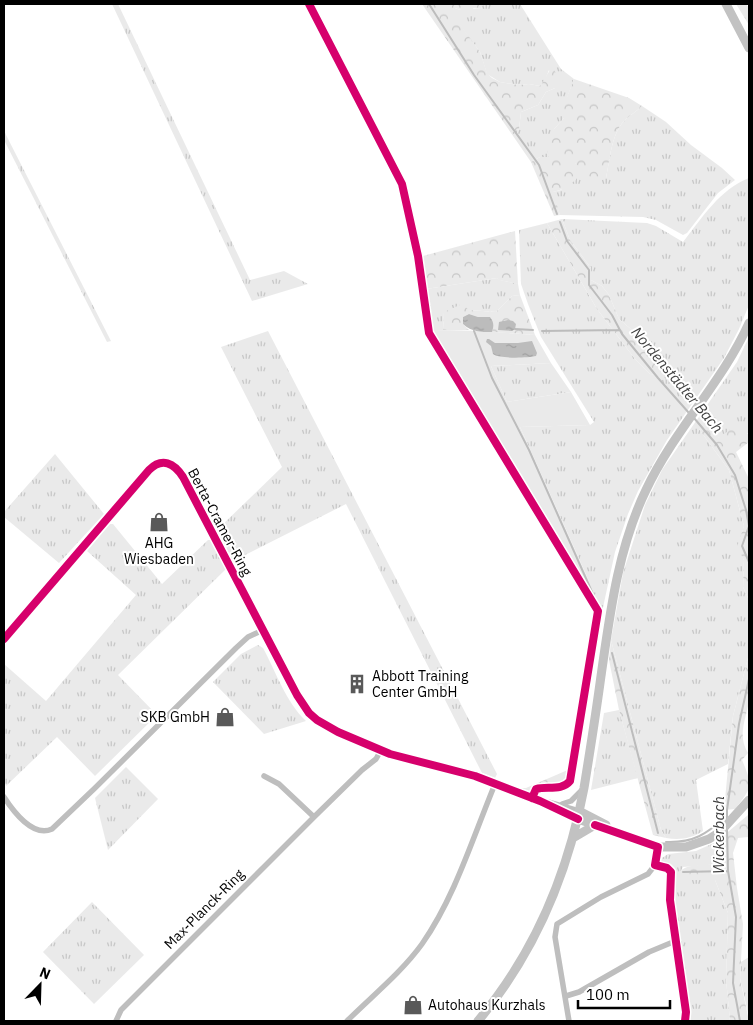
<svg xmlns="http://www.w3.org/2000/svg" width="753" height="1025" viewBox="0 0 753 1025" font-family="'IBM Plex Sans',sans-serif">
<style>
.grass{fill:url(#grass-tufts)}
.forest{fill:url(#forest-crowns)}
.garden{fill:#eaeaea}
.water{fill:url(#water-ripples)}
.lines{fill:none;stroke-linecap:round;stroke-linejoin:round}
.stream{stroke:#bcbcbc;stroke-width:2}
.street{stroke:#bebebe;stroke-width:5.5}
.secondary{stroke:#c2c2c2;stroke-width:9}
.cycleway-casing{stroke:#fff;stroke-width:11}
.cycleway{stroke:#d6006c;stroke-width:8}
.labels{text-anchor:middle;stroke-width:4;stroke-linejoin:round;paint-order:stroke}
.street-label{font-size:14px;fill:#000;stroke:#fff}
.poi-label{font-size:14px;fill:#000;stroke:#fff;text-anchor:start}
.water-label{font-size:15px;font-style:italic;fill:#414141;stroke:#fff}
</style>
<defs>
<pattern id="grass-tufts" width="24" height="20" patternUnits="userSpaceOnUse" patternTransform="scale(1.25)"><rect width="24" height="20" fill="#eaeaea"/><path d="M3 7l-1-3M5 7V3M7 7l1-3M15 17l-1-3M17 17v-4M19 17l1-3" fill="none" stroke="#c7c7c7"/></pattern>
<pattern id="forest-crowns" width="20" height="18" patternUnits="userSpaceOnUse" patternTransform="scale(1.25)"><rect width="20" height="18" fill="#eaeaea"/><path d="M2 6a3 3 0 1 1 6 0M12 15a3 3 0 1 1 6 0" fill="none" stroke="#c7c7c7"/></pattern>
<pattern id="water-ripples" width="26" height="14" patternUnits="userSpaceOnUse" patternTransform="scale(1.25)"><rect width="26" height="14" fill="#bcbcbc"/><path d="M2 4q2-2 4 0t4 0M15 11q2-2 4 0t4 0" fill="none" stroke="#a0a0a0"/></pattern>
</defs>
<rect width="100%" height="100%" fill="#fff"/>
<path class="grass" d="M112,4H118L250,280L284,271L308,284L252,301Z
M483,4H520L561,69L574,79L567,98L565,117L554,129L550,157H540L531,162L511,133L519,129L521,112L538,105L546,92L555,88L549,70L545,80L540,86L529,84L518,85L500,82L487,74L480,52L451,13L454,8C463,12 471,7 481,9Z
M736,4H746L749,8V25Z
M642,106L666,122L691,145L722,168L735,180L718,193L687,233L683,235L656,220L643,217L560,215L552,192L561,190L575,163L606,178C610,160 611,135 624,121C630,115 636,112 642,106Z
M4,131L111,341L107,342L4,140Z
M749,178V305L739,329L724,358L667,440L638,491L628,514L615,552L602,612L585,584L589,581L520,427L590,425L594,422L541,337L528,304L521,284L519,230L547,223L597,309L635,359L650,374L669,376L657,358L644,349L632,330L619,319L609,295L602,286L591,280V268L570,240L562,219L647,223L656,226L683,242C702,218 720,189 749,178Z
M497,278L500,280L518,284L520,295L512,296L496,312L469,310L444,313L443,330H432L426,289Z
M268,331L497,774L495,778L482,773L346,504L233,561L217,530L282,467L221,347Z
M749,337V433L719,438L699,429L729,470L744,526L738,547L744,560L743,587L749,600V654L733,716L728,764L696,780L703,831C691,839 679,840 666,838L661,830L611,640L623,573L645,505L662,470L737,362Z
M551,363L571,392L507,402L491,366Z
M55,454L104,514L59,563L4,517V512Z
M110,524H113L162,584L208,540H210L226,569L118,675L157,715L95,776L57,737L6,786L4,780V664L46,701L136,595L87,551Z
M258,645L263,648C276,672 286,702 306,721L264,734L213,682L241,654Z
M619,710L638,778L591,790L604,713Z
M126,767L158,799L108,850L95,798Z
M716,842L719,845L720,864L683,867L676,880H715L728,913L726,979L730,1021H688L686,991L674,912L675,880L671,869L660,864L662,858L668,854L696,851Z
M92,902L144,955L94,1004L43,952Z
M749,957V1018L740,978L741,962Z"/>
<path class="forest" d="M422,4H483L481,9L474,8L469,12L454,8L452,13L480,52L487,73L492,78L500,82L518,85L529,84L540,86C545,81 547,71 553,68L560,80L555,88L546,92L538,105L521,112L519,129L511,133Z
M574,79L629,98L642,106C636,112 630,115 624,121C611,135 610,160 606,178L592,179L575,163L576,180L560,190L553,192L560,215L554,216L531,162L540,157H549L546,145L554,129L565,117L560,102L567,97Z
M562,219L570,240L591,268V280L602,286L609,295L619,319L632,330L644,349L657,358L669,376L668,381L662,376L650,374L635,359L597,309L547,223Z
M515,231L518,284L499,280L497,278L426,289L421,259L423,256Z
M520,295L535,335L492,332L493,327L490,317H478L469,314L463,317V324L469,330H443L444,312L462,304L469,310L496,312L512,296Z
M705,421L719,438L736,425L748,434L749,433V442L736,452L749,479V600L743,587L744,560L737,547L744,526L729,470L699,429Z
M611,640L661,830L666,838L653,835L619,710L609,660Z
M749,654C749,669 752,686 749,701C746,720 737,735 748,753L742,760C753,786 752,788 735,809L724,810L733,716Z
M570,769L565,783L538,786L529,791L518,788H526Z
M748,815V837L738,838L733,853L737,888L743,924L740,978L749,1021H730L726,979L728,913L715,880H675C681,861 702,866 720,864L719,845L716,842Z"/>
<path class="garden" d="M432,330C467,330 500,332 535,335L551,363L491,366L507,402L571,392L590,425L520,427L589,581L585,584L433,334Z"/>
<path class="water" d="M469,314L478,317H490C494,322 494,326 492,332C480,332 472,332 463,324V317Z
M508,320L513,321L516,324L515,329L512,331L498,330L499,322Z
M487,339H489L495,343H518L532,341L537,353L536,356C527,358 500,359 493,354L491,346L486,342Z"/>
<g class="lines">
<path class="stream" d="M429,4L474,75L539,165L557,214
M560,222L567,241L589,270V285L612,315L622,334L658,378L689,413
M515,329L533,330
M474,331L492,378L529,450L596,601
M542,331L620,330
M694,418L717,445L735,475L746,510L749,526L742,546L749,562
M749,584V590
M612,653L658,833
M727,820V810L739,724L749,679
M727,829L728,871L736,917L733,983L740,1021
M666,842C694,843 706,834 726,817
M683,872L728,871"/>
<path class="street" d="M4,639L149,470C162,457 174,463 183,477L297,695L309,713L317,720L338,732L390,754L475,776L540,801L578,819
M264,776L279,784L314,817
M4,797C13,811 33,838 52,829L95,788L236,648L248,637L263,630
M548,802L579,811
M562,804L571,801L582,790
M566,996L579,992L649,952L673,942
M116,1021L121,1010L314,817L362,770L376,759L381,750
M347,1021C372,996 401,973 422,944C455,897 473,837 495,784
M569,1021L555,937L557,924L601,897L648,874L655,865L658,847"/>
<path class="secondary" d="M726,4L749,48
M579,811L606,825
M578,819L658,847H686L709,839L720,832L749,800
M573,838L595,825
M478,1021C534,954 568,874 584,788C590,751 596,713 601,676C610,613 618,548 646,490C674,430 722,383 749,323"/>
<defs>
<path id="cycleway" d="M309,4L402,184L418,256L429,333L598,611L570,781C562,791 547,786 536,789L532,798
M4,639L149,470C162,457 174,463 183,477L297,695L309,713L317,720L338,732L390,754L475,776L540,801L578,819
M595,825L658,847L655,865L667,868L671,872L670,900L686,1012L685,1021"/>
</defs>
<use href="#cycleway" class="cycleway-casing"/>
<use href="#cycleway" class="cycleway"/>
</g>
<defs>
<symbol id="shop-bare" viewBox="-9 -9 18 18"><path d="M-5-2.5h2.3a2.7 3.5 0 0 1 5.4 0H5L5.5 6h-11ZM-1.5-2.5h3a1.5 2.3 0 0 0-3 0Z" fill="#595959" stroke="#fff" stroke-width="2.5" paint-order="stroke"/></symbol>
<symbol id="building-bare" viewBox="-9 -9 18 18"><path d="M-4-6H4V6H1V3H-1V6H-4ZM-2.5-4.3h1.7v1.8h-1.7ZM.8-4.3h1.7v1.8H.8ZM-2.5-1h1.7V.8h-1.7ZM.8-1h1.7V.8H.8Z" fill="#595959" stroke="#fff" stroke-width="2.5" paint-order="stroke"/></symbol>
</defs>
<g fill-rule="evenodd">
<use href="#shop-bare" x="145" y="508" width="28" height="28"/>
<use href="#building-bare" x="343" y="670" width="28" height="28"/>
<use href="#shop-bare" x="211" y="703" width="28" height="28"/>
<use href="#shop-bare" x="399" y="991" width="28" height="28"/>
</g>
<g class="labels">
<g class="street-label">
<text transform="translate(220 522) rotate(62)" y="5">Berta-Cramer-Ring</text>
<text transform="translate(204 909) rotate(-45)" y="5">Max-Planck-Ring</text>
</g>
<g class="poi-label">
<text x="159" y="548" text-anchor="middle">AHG<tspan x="159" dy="16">Wiesbaden</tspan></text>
<text x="372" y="681">Abbott Training<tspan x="372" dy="16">Center GmbH</tspan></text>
<text x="210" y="722" text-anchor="end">SKB GmbH</text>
<text x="428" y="1010">Autohaus Kurzhals</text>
</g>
<g class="water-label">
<text transform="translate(677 380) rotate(50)" y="5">Nordenstädter Bach</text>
<text transform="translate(719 835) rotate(-90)" y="5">Wickerbach</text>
</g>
</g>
<rect width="753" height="1025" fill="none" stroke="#000000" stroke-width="10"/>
<g transform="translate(40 985) rotate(23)" stroke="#ffffff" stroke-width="4" paint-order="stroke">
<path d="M0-4L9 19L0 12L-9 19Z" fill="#000000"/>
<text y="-8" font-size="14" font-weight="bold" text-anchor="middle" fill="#000000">N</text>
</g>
<path d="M578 1000v8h92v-8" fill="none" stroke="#000000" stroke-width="2.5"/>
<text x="586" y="1000" font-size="15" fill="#000000" stroke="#ffffff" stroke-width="4" paint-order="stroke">100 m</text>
</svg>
